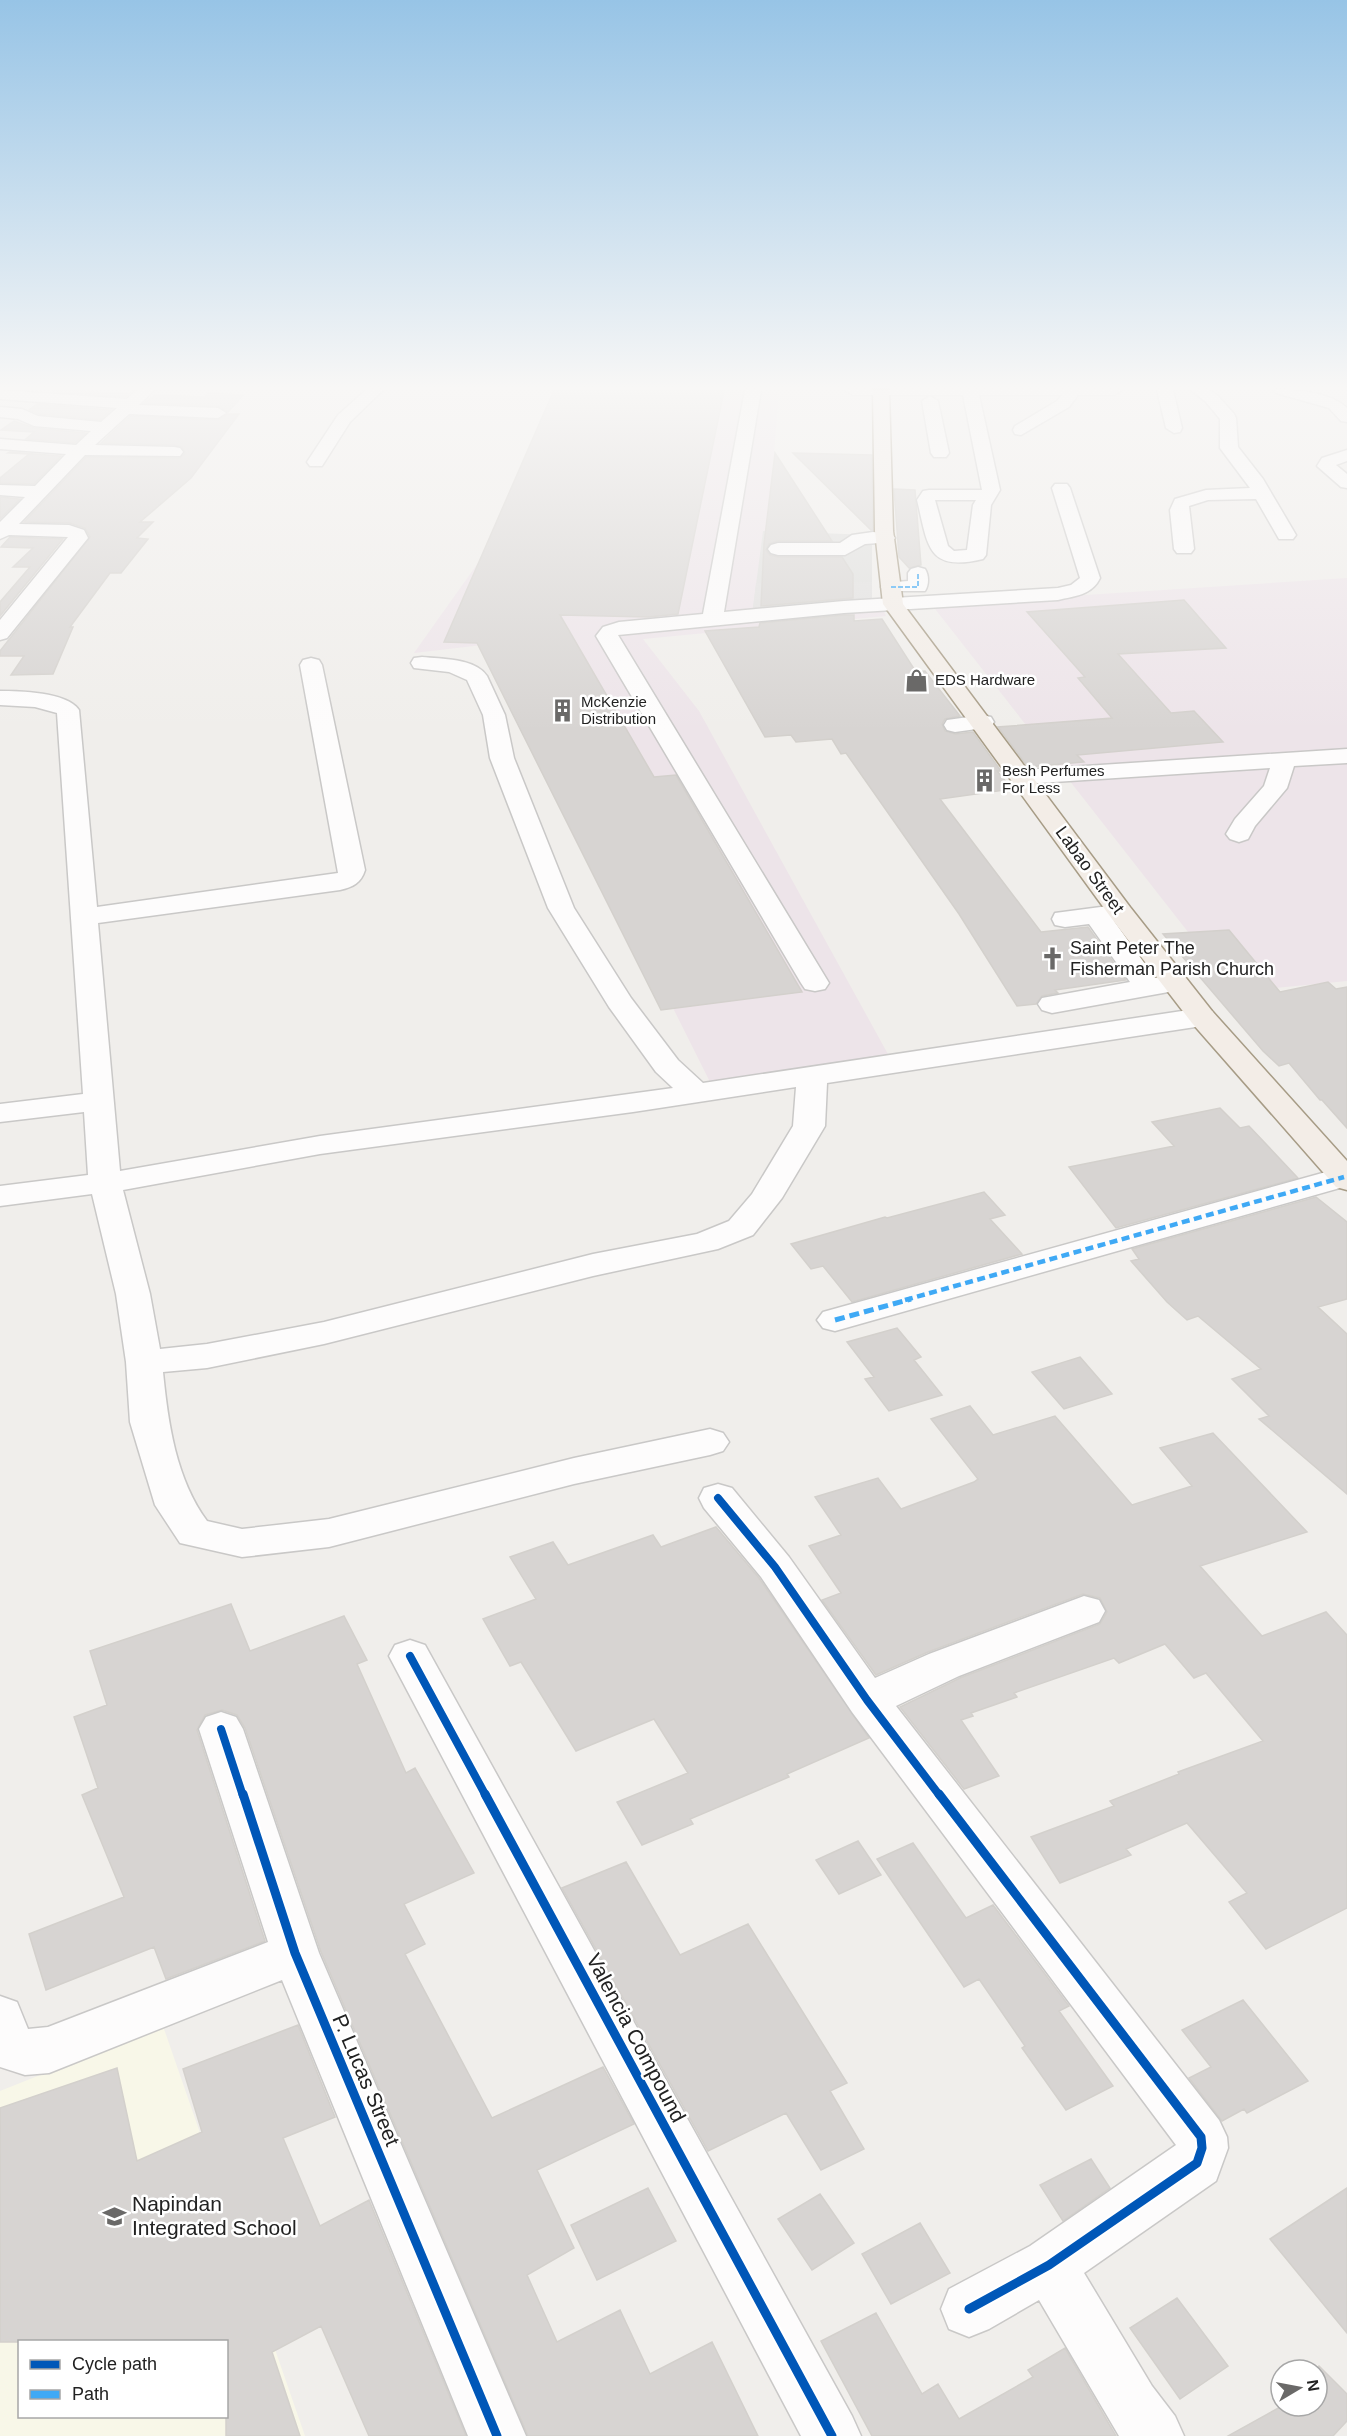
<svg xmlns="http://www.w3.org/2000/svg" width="1347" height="2436" viewBox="0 0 1347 2436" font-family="Arial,sans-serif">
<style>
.industrial{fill:#ede4e9}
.education{fill:#f8f7e8;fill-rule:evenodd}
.religious{fill:#dededc}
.parking{fill:#e0dfde}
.building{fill:#d7d4d2;stroke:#d3d0cc;stroke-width:1.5}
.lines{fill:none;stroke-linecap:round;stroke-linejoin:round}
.minor-casing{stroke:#c9c8c7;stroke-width:3}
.major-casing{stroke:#a79c86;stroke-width:3}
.minor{fill:#fdfcfc;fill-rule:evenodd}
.major{fill:#f3ede7;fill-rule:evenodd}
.quiet-far2{stroke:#3fa9f5;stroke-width:2;stroke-dasharray:5 2;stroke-linecap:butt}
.quiet-far1{stroke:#3fa9f5;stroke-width:4.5;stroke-dasharray:8 4.5;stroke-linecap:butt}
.quiet{stroke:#3fa9f5;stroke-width:5;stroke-dasharray:10 5;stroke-linecap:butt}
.cycleway-far1-casing{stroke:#fff;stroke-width:11}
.cycleway-casing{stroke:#fff;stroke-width:13}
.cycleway-far1{stroke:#0057b8;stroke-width:8}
.cycleway{stroke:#0057b8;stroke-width:9}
.labels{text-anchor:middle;stroke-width:5;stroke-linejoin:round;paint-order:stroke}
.far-poi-label{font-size:15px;fill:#222;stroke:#fff;text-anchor:start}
.street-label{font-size:18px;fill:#222;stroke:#fff}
.poi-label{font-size:18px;fill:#222;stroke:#fff;text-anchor:start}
.near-street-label{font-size:21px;fill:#222;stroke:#fff}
.near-poi-label{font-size:21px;fill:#222;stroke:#fff;text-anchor:start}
</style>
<rect width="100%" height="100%" fill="#f0eeeb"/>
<path class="industrial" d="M569,390L779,393L761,607L878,598L886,616L643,639L699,711L889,1056L710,1082L491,644L414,653L495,539Z
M1347,578V981L1235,992L932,605Z"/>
<path class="education" d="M163,2026L305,2436H0V2091ZM20,2342H226V2416H20Z"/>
<path class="religious" d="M763,531L872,535V598L753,608Z"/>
<path class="parking" d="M872,582V598L753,608L756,583Z"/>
<path class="building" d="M56,390H61L129,394L126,397L53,392Z
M554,390L724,391L678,614L648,617L560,615L654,777L676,775L802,992L661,1010L477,643L444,642Z
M208,393L243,395L228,412L218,406L144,403L155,395L205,397Z
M37,404L111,410L100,420L39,414L29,410Z
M228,414H239L191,478L140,522H153L137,538L148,539L121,573H110L70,627H73L53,674L11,675L24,656H0V651L90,537L85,528L70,523L24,522L86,457L180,458L185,453L182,447L174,445L101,443L130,416L218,420Z
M14,421L34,428L86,433L75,443L26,439L34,432L1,430Z
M10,452L61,456L34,484L0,483V478L29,454L8,453Z
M775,453L832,541H777L769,544L766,550L770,555L778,557H842L853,574V598L761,606L764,544Z
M793,453L872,455L873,530H871Z
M894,489L915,490L921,565L909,568L899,557Z
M0,497L20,499L0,519Z
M10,537L63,539L0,616V602L30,567H13L33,548L1,547Z
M1184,600L1226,648L1118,654L1171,713L1194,711L1223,742L1077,755L1084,762L1028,767L998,727L1112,718L1078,678L1085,677L1027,612Z
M844,615H854V621L882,619L916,672L925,671L960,716L945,719L942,724L945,731L955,734L973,732L1001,771H997L1012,789L940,799L1041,932L1088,927L1126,980L1055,990L1058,993L1042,996L1036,1004L1017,1006L959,914L846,753L841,754L832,739L796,742L791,735L765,737L705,631L759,627L760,623Z
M1229,930L1280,992L1328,982L1336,989L1347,987V1128L1322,1100H1320L1289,1063L1279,1066L1263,1051L1163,934Z
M1220,1108L1240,1128L1249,1126L1298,1178L1116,1228L1069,1167L1174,1146L1152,1122Z
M984,1192L1005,1215L990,1219L1022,1254L852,1302L823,1266L811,1269L791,1244L885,1217L887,1218Z
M1316,1197L1347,1222V1299L1318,1307L1347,1334V1494L1259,1419L1269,1416L1232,1379L1261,1369L1198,1316L1187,1320L1167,1302L1131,1261L1139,1259L1132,1249Z
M897,1328L921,1357L914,1360L942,1395L889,1411L865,1379L874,1377L847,1342Z
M1080,1357L1112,1394L1064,1409L1032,1372Z
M970,1406L993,1435L1055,1416L1132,1505L1192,1486L1160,1448L1213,1433L1307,1532L1200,1566L1262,1636L1326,1612L1347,1635V1908L1266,1949L1229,1902L1247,1893L1187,1823L1126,1849L1131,1855L1060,1883L1031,1837L1114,1806L1110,1801L1179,1774L1178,1772L1263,1741L1206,1673L1194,1678L1165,1644L1119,1663L1114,1658L1014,1693L1017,1697L971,1713L973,1716L961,1720L999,1776L964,1789L900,1707L960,1678L1100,1624L1107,1612L1100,1598L1083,1594L928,1652L876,1675L822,1600L841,1593L809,1546L841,1535L815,1497L878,1478L901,1509L974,1482L978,1479L931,1419Z
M716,1527L759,1578L869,1738L787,1774L789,1777L690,1819L693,1824L642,1845L617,1802L688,1773L654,1719L576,1751L521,1662L510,1666L483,1619L536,1599L510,1557L553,1542L568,1565L653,1535L661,1547Z
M231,1604L250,1651L344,1616L367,1660L357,1664L406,1773L415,1768L474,1873L404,1904L425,1944L405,1954L492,2118L603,2067L634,2124L537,2170L574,2248L527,2275L557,2342L620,2310L650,2374L712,2342L758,2436H528L321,1952L245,1728L237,1715L222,1710L205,1715L197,1730L265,1941L166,1979L154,1947L46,1990L29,1934L124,1897L82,1795L98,1788L74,1717L107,1705L90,1651Z
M858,1841L881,1875L839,1894L816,1860Z
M913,1843L966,1918L993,1905L1069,2006L1059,2011L1113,2086L1066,2110L1022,2048L1025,2046L979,1979L964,1987L877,1859Z
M626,1862L680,1955L748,1924L847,2083L830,2091L864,2149L821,2170L786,2113L708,2151L562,1888Z
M1243,2000L1308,2081L1247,2113L1244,2109L1222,2121L1189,2078L1211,2067L1182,2030Z
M298,2025L335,2117L283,2138L320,2226L369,2200L466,2436H369L321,2326L272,2352L300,2436H226V2342H0V2108L117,2068L137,2161L202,2132L183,2069Z
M1091,2159L1110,2188L1063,2221L1040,2185Z
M648,2188L676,2241L597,2280L571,2225Z
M1347,2188V2333L1270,2239Z
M820,2194L854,2243L812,2270L778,2219Z
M920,2223L950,2273L891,2304L862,2254Z
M1177,2298L1228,2366L1180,2399L1130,2328Z
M876,2313L922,2394L938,2384L959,2419L1033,2377L1028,2370L1065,2348L1116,2436H872L821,2341Z
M1319,2366L1347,2394V2421L1333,2436H1228L1282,2406H1317V2370H1315Z"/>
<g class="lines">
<defs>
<path id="minor" d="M0,390L127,399L137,390H154L139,405L218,408L226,413L218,418L129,414L95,445L174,447L180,448L183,452L180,456L85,455L19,524L69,525L84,530L88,538L7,638L0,640V620L68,537L9,535L0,539V522L25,497L0,495V485L35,486L66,454L0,449V439L76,445L91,431L34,426L18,419L0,417V407L22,409L38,416L101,422L117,408L0,399Z
M366,390H383L350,422L322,466H310L307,462L338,415Z
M745,390H761L724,612L844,601L1058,588L1071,585L1080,578L1052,488L1055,484H1067L1070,488L1100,578C1092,595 1075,596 1058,600L844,613L618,635L829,983L825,989L815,991L805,989L801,983L596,636L603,627L619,622L703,614Z
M845,390H1122L1114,395H1078L1069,407L1021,435L1015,434L1013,430L1015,426L1057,401L1062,395H979L1000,490L991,505L986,555L983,559C926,573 928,544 917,500L923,491L929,490H982L963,395H853ZM935,500H976L973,505L967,550L954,551L948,546Z
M1157,390H1173L1182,428L1180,432L1174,433L1166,428Z
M1191,390H1209L1218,396L1234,414L1236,418L1238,447L1263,479L1296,535L1293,539H1279L1256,499L1208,500L1189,506L1194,549L1191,553H1177L1174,549L1170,510L1175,499L1206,490L1250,488L1220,448V419L1206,402Z
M1274,390C1295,389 1332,393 1347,408V422L1341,421L1329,408L1276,393Z
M930,396L938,401L949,453L946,457H934L931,453L922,401Z
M1347,450V461L1336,465L1347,474V488L1341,487L1317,466L1322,458Z
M873,532L892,534L895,538L892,542L865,544L845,555H778L771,553L768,549L771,545L778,543H840L852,535Z
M918,567L925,569C929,575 929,585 925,591H884L881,587L884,583L908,581V573L911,569Z
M422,657C441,659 475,658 487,676L505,715L514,758L574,908L631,998L678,1060L703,1083L1202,1008L1212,1011L1216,1017L1212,1023L1202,1026L827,1083L825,1126L782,1198L753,1235L718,1249L593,1276L324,1344L207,1368L163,1372C168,1423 176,1479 207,1521L242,1529L329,1519L574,1458L710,1429L723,1433L729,1442L723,1451L710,1455L574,1484L329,1547L242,1557L180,1543L155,1505L130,1422L126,1362L116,1294L92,1194L0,1206V1186L88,1175L84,1112L0,1122V1104L83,1094L57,713L35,707L0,705V691C20,691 67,692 79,710L97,907L338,873L300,665L303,660L311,658L319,660L322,665L365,870C361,883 353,887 340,890L98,923L120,1171L320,1136L673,1088L656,1072L609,1007L548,908L490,758L483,715L467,680L449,672L414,668L411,663L414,658ZM796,1087L793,1126L752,1194L729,1221L697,1234L593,1254L324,1322L207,1344L160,1349L150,1294L123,1190L320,1154L633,1112Z
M983,715L991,717L994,722L991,727L955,732L947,730L944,725L947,720Z
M1347,749V763L1294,766L1287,788L1255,826L1248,839L1239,842L1230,839L1226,834L1235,819L1264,786L1270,768L1023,784L1015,782L1011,777L1015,772L1023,770Z
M1116,905L1125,907L1129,913L1125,919L1114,921L1155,978L1175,975L1185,977L1189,983L1185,989L1052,1013L1042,1010L1038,1004L1042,998L1130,982L1089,924L1065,927L1055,925L1052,919L1055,913Z
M1344,1167L1347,1168V1186L835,1331L823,1328L817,1320L823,1312Z
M718,1484L732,1488L789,1557L875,1678L929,1654L1084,1596L1099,1600L1105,1611L1099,1622L959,1676L896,1706L1219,2120L1227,2137L1228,2148L1216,2181L1084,2273L1152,2386L1175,2416L1184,2436H1119L1039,2300L989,2329L969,2337L949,2329L941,2309L949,2289L1030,2246L1176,2145L852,1712L761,1577L704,1508L699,1498L704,1488Z
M410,1640L425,1645L852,2416L861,2436H801L389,1656L395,1645Z
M221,1712L236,1717L243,1729L319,1953L526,2436H468L282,1980L49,2073L25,2075L0,2067V1996L17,2002L28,2029L48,2027L268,1942L199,1729L206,1717Z"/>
<path id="major" d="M873,390H889L893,531L903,604L1130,907L1212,1011L1347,1161V1190L1336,1187L1192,1023L1112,919L883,604L875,531Z"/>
</defs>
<use href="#minor" class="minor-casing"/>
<use href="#major" class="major-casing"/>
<use href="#minor" class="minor"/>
<use href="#major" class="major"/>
<path class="quiet-far2" d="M891,587H918V573"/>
<path class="quiet-far1" d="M905,1300L1344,1177"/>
<path class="quiet" d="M835,1320L911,1299"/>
<defs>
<path id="cycleway-far1" d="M718,1498L775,1567L867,1700L940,1796
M410,1656L486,1796
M221,1729L243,1796"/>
<path id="cycleway" d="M243,1794L295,1953L497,2436
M485,1794L832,2436
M939,1794L1201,2137L1202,2148L1197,2163L1049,2265L969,2309"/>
</defs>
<use href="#cycleway-far1" class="cycleway-far1-casing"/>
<use href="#cycleway" class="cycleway-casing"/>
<use href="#cycleway-far1" class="cycleway-far1"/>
<use href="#cycleway" class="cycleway"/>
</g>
<linearGradient id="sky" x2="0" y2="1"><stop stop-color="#97c4e6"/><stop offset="0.53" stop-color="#f8f7f6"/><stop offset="1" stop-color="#f8f7f6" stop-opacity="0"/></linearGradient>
<rect width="1347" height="731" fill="url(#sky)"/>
<defs>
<symbol id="shop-bare" viewBox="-9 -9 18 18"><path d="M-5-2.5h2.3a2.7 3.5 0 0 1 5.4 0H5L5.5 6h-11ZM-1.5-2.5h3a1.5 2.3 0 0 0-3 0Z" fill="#6a6968" stroke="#fff" stroke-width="2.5" paint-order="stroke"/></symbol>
<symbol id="building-bare" viewBox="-9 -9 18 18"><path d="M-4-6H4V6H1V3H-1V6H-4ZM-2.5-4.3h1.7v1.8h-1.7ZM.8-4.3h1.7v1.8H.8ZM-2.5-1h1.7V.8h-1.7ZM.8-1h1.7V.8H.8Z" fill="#6a6968" stroke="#fff" stroke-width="2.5" paint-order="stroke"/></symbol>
<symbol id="church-bare" viewBox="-9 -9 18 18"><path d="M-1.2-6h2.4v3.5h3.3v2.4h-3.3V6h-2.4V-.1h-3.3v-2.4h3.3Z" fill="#6a6968" stroke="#fff" stroke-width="2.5" paint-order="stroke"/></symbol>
<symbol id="school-bare" viewBox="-9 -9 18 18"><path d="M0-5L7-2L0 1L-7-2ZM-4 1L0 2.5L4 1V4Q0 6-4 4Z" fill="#6a6968" stroke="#fff" stroke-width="2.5" paint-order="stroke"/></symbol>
</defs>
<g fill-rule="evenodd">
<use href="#shop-bare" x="900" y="664" width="33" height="33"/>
<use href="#building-bare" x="546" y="694" width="33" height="33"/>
<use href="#building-bare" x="968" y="764" width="33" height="33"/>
<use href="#church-bare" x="1036" y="942" width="33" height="33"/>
<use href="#school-bare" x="98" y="2200" width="33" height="33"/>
</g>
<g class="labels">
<g class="far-poi-label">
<text x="935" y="685">EDS Hardware</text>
<text x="581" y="707">McKenzie<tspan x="581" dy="17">Distribution</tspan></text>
<text x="1002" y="776">Besh Perfumes<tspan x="1002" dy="17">For Less</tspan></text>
</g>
<g class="street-label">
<text transform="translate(1090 870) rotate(54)" y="6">Labao Street</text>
</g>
<g class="poi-label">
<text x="1070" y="954">Saint Peter The<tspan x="1070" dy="21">Fisherman Parish Church</tspan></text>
</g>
<g class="near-street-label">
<text transform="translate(636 2038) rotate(62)" y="7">Valencia Compound</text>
<text transform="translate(366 2080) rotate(67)" y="7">P. Lucas Street</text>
</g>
<g class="near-poi-label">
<text x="132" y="2211">Napindan<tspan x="132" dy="24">Integrated School</tspan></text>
</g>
</g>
<rect x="18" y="2340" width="210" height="78" fill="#ffffff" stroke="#a7a7a7" stroke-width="1.5"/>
<rect x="30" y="2360" width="30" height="9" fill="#0057b8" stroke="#a7a7a7" stroke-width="1.5"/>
<text x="72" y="2370" font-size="18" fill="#222222">Cycle path</text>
<rect x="30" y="2390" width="30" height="9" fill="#3fa9f5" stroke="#a7a7a7" stroke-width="1.5"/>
<text x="72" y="2400" font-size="18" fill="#222222">Path</text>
<g transform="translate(1299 2388) rotate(80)"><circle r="28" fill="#ffffff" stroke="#a7a7a7" stroke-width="1.5"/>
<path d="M0-4.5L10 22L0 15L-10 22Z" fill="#6a6968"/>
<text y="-9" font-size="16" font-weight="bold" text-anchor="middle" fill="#222222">N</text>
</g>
</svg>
